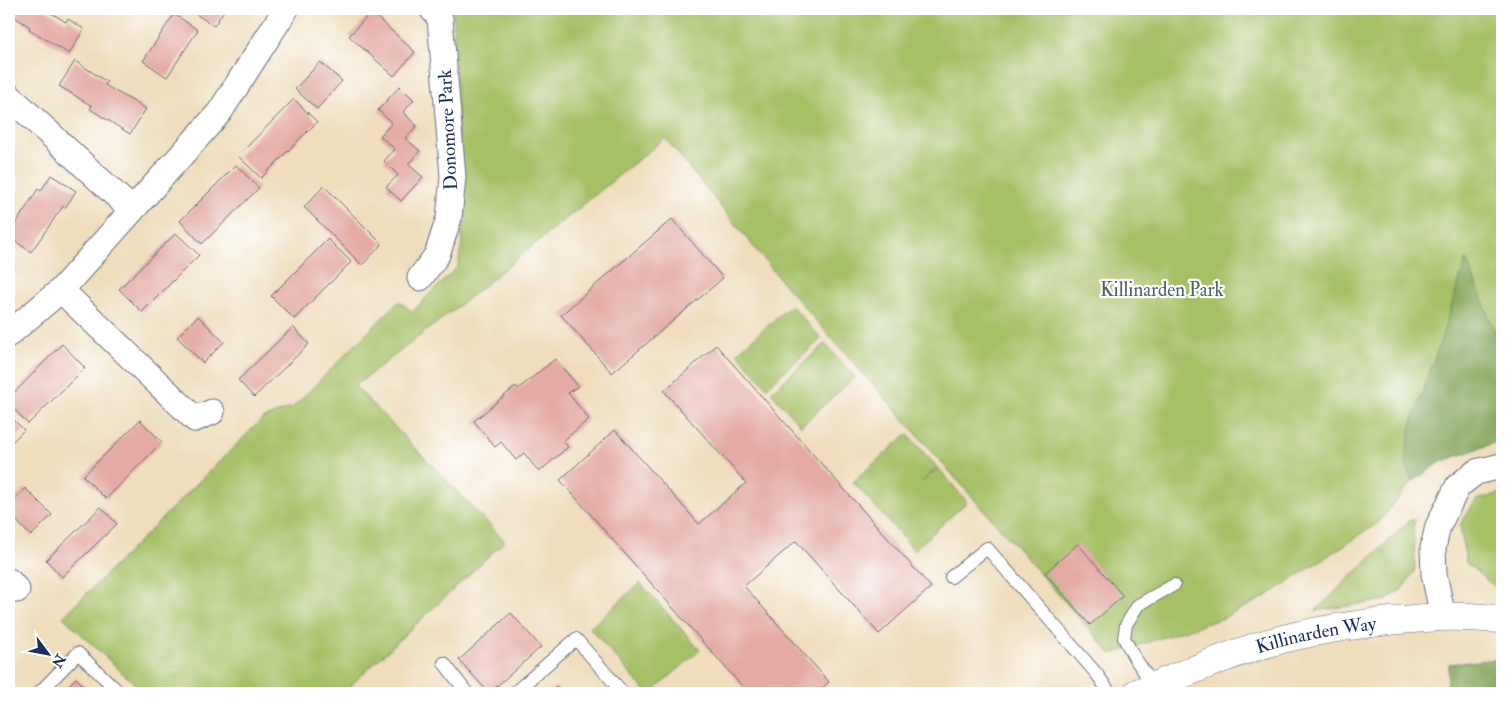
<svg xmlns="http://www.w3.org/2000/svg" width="1511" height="702" viewBox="0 0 1511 702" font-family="'IM FELL Double Pica',serif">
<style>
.green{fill:#a6c066;stroke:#607862}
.forest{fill:#84a65b;stroke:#506a5c}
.building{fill:#e3aba3}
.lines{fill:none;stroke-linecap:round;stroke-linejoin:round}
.service-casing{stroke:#656c7f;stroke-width:14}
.minor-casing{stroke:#656c7f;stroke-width:27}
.tertiary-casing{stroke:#656c7f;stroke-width:29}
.service{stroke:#fff;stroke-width:12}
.minor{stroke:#fff;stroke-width:25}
.tertiary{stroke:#fff;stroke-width:28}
.labels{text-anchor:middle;stroke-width:4.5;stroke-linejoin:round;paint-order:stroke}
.street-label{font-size:19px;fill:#1b2f5e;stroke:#fff}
.park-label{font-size:19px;fill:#4c6261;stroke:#fff}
</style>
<rect width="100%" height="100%" fill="#fff"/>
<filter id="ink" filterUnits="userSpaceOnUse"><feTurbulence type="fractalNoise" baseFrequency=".02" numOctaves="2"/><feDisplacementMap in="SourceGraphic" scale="10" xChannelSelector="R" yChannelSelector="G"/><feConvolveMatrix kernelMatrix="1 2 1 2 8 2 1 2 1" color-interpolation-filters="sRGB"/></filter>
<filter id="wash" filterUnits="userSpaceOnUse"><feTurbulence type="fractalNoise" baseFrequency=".0096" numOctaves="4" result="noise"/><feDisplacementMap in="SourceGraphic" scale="20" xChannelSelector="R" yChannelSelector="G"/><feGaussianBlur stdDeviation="1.12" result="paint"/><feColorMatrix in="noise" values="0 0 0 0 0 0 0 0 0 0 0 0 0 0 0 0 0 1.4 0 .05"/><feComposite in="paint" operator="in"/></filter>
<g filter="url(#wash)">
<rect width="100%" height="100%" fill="#efddbb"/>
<path class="green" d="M453,9H1502V377L1501,347L1466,260L1405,460L1412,482L1378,523L1265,597L1221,619L1111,654L784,284L665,138L465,301L355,386L505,541L351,685L358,693H144L63,617L262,419L293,407L399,301L412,312L458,266L462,241Z
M791,305L821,339L767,387L737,353Z
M825,344L855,377L801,426L771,392Z
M907,434L937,467L922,482L938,468L967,502L914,550L853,482Z
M1502,493V589L1494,586L1466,563L1460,525L1476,500Z
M1410,520H1415L1413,528L1415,560L1414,572L1403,588L1387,600L1315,611Z
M640,583L700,650L651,693H647L590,628Z
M1497,659H1502V693H1491Z"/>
<path class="forest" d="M1466,259L1501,347L1502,440L1441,462L1412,482L1405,460L1411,425L1440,343Z
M1497,659L1491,693H1446L1449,664Z"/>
<g id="blocks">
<path class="building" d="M9,9H45L66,22L68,19L84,29L69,54L29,29L30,27L9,13Z
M188,9H225L214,26Z
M371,12L415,52L394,76L349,36Z
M174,14L198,30L167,77L143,61Z
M75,61L107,82L105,85L146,109L130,134L90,109L92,106L59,86Z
M320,62L342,81L317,109L295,89Z
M400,86L414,100L403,112L417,126L405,138L420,151L408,164L423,177L401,201L386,187L398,175L384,161L395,149L380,136L392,123L378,110Z
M294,99L317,122L261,178L238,156Z
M9,150L15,155L9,164Z
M236,165L259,188L202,244L180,221Z
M51,175L76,191L65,208L63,206L31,252L9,237V234L38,189L41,191Z
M324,186L382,244L362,265L304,207Z
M672,219L723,278L612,373L561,315Z
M176,233L199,255L142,312L119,289Z
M328,239L351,262L294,319L271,296Z
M198,316L224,342L203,363L177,337Z
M293,327L309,344L254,397L238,380Z
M62,344L85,368L28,424L9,404V398Z
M716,345L931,587L879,634L796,541L744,586L829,682L817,693H748L560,480L615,430L699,524L746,483L664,391Z
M555,359L578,386L568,393L589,419L563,441L568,447L539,472L524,453L516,460L501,442L495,447L474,421L516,386L518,389Z
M9,415L24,430L9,445Z
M140,420L162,442L106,499L83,476Z
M25,488L52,515L31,536L9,513V505Z
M101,507L117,524L62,577L46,560Z
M1078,544L1123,596L1090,625L1045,573Z
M511,613L541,647L489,693L459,660Z
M76,678L91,693H61Z
M556,686L562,693H549Z"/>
</g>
</g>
<g filter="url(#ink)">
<use href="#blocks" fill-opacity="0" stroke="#656c7f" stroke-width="1"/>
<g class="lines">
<defs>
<path id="service" d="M951,577L987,548L1096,673L1110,693
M444,663L467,693
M1154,686L1134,657L1124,638L1126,625L1138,605L1174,585
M39,693L78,653L120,693
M514,693L576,639L623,693"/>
<path id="minor" d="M9,96L132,210
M420,278L437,255L449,218L453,177L440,18L432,9
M61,290L195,419L212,412
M9,334L61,290L219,113L286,9
M9,581L17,590
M1443,617L1434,574L1433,548L1438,526L1458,486L1476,472L1502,466"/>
<g id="tertiary">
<path id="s1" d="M1137,693C1184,674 1233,652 1283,639C1334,626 1389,620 1441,617C1461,616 1482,618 1502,619"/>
</g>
</defs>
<use href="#service" class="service-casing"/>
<use href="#minor" class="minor-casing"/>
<use href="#tertiary" class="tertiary-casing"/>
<use href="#service" class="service"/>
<use href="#minor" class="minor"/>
<use href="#tertiary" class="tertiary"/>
</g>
</g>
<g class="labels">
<g class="street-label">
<text transform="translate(447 130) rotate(-93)" y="7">Donomore Park</text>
<text dy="7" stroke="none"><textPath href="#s1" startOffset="189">Killinarden Way</textPath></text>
</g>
<g class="park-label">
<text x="1162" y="296">Killinarden Park</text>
</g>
</g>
<rect width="1511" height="702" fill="none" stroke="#fff" stroke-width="30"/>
<g transform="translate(48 654) rotate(122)" stroke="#ffffff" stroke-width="4" paint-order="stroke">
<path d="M0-4L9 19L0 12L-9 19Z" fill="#1b2f5e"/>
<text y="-8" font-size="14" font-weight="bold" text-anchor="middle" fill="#1b2f5e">N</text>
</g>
</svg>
